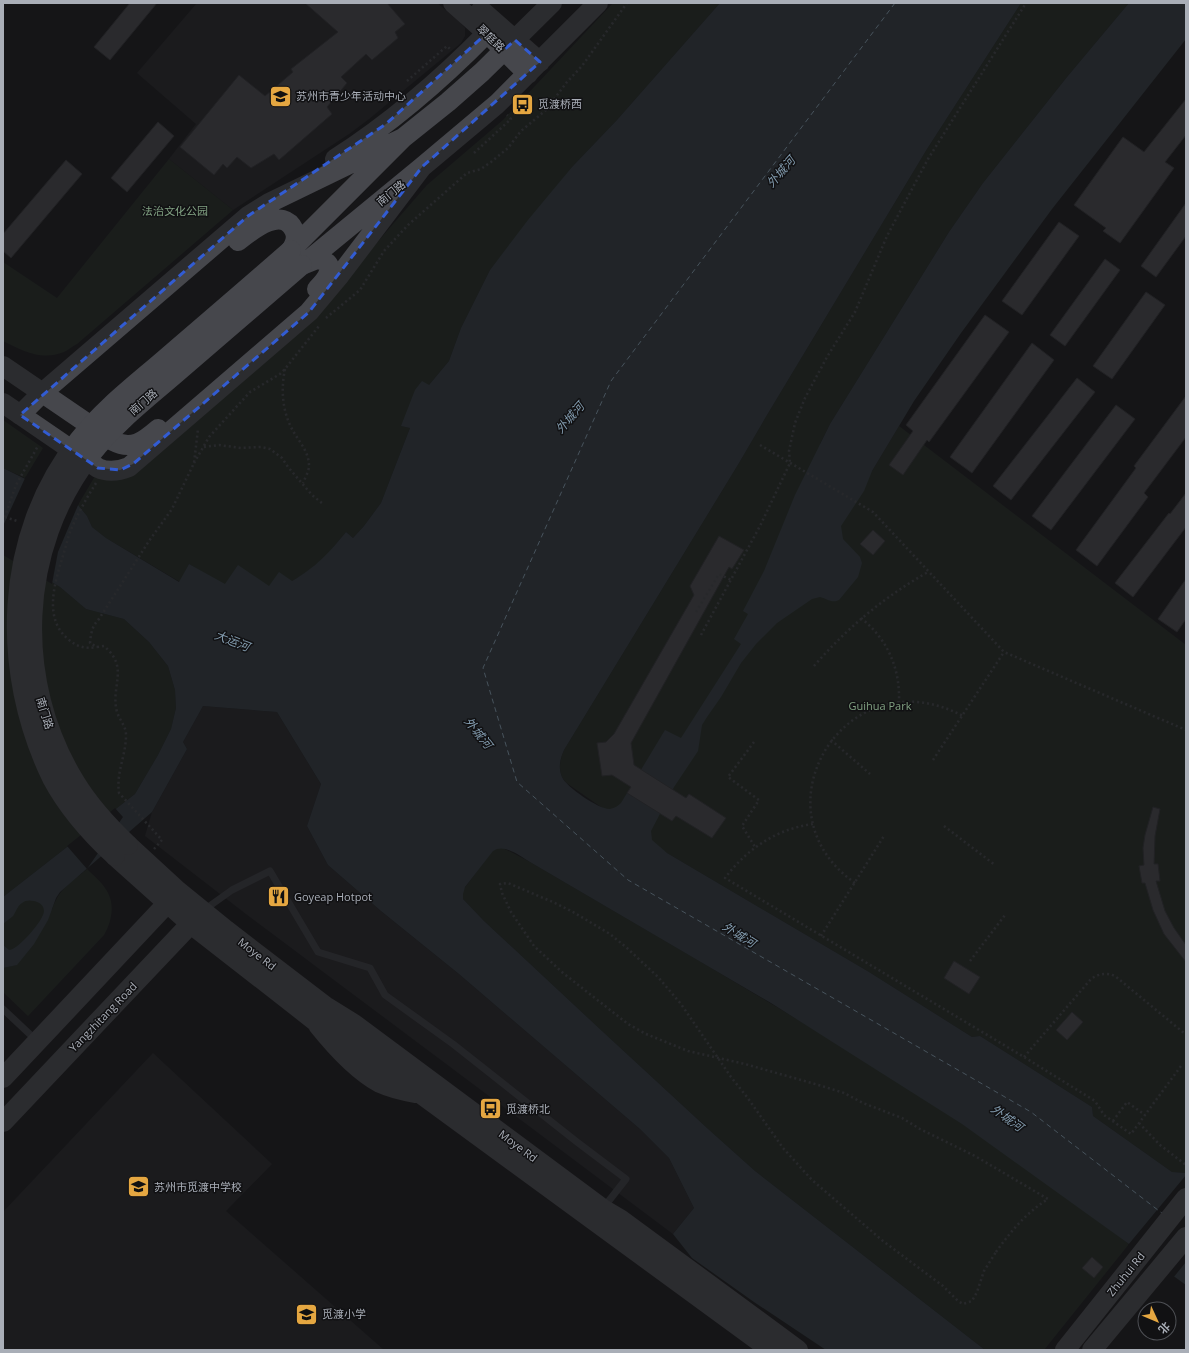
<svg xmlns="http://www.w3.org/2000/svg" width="1189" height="1353" viewBox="0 0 1189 1353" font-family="'Open Sans','Noto Sans SC',sans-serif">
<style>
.built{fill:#222225}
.green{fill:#202721}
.water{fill:#2f373d}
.pier{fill:#161618}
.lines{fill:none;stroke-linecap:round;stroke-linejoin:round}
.ferry{stroke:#839caf;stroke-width:1;stroke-dasharray:5 4;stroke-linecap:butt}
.building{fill:#434448;stroke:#303034}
.path{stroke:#3d3f43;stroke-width:2.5;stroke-dasharray:2 3;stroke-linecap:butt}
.lane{stroke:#37383d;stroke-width:7}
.secondary{stroke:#46474c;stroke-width:20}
.secondary-bridge{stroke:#46474c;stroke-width:20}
.marked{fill:none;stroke:#325cd3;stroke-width:3;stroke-dasharray:8 5;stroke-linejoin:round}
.labels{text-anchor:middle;stroke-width:3;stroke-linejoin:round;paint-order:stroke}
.street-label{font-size:11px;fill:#a9aeb7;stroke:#111113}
.poi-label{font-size:11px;fill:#a9aeb7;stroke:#111113;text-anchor:start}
.park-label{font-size:11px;fill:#81a182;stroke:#111113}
.water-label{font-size:12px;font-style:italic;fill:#839caf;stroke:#111113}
</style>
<rect width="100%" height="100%" fill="#161618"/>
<path class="built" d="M197,3H437L459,21L465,28V36L461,43L369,119L349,134L233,210L169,159L196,124L137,73Z
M203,706L277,712L321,784L307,826L328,865L381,911L459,974L640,1129L669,1158L694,1208L673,1234L246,914L145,836L152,812L187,749L183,742Z
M153,1053L272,1164L226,1211L384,1350H3V1212Z"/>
<path class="green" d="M613,3H720L617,120L572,167L490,270L461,328L449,361L429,385L401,426L410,428L381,503L364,526L353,538L346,532L326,556L306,573L292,581L269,586L225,585L189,564L180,582L106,538L92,527L87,516L78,505L98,471L109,479L341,284L427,185L503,120Z
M1021,3H1129L1067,77L983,183L949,232L830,424L820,444L872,471L899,426L1186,645V1173L1172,1172L1093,1116L1092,1107L980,1036L972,1037L869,972L667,853L568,784C557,775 559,762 564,750L739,463L767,415L927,149Z
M169,159L233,210L77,344C73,346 68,350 64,352C41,361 23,351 3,341V262L57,298Z
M3,420L43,448L25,478L3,468Z
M3,553L60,587L86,609L124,619L149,642L168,666L175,690L176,708L171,729L158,755L135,794L3,897Z
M501,847L530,862C675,947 821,1030 961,1123C1018,1162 1074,1203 1129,1244L1044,1350H985L755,1171L707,1128L602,1031L484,921L463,899V890L493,850Z
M87,869C94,876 104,884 108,893C115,906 111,923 104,935L28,1016L3,992V968L16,965L3,950V913L31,887L52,910C59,888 71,883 87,869Z"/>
<path class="water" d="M720,3H1021L927,149L767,415L739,463L564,750C560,759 558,768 562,777C566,787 600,810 610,809C615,808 618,806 621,803L665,730L681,738L741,644L734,639L748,614L743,611L764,571L795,495L830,424L949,232L983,183L1067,77L1129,3H1186V39L1052,209L961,333L914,401L872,471L864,491L841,526L843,539L860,557L862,563L858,577L839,600C832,604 826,598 820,597L812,599L777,623L756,644L741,663L721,697L707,717L702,725L698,751L674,787L651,831L652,840L667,853L869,972L972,1037L980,1036L1092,1107L1093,1116L1172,1172L1186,1173V1285L962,1124L771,1003L530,862C520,856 504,843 493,851L465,887L463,894V899L484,921L602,1031L707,1128L755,1171L985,1350H826L754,1302L692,1258L673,1234L694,1208L669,1158L640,1129L459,974L381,911L328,865L307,826L321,784L277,712L203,706L183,742L187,749L152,812L60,892L56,898L48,920L34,944L17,965L3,968V945L9,950C18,950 44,920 44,911C44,905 39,902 34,901C30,900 25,900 22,903C17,906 16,912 13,916C10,919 6,921 3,924V897L135,794L158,755L171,729L176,708L175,690L168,666L149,642L124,619L86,609L60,587L3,553V468L78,505L87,516L92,527L106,538L179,582L189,564L225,584L238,565L269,586L279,572L292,581C316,567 328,554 346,532L353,538L364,526L381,503L410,428L401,426L415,390L422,381L429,385L449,361L461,328L490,270L528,220L572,167L617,120Z"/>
<path class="pier" d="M26,476L79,503L58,552L52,584L3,555V526Z
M115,808L123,817L87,869L67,846Z
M1186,1175V1262L1173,1278L1128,1245Z"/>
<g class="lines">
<path class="ferry" d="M895,3L611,381L483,668L517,782L628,880L1031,1112L1163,1214"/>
</g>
<path class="building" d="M130,3H157L110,60L94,47Z
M305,3H387L405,24L395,32L398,38L372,60L366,54L341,77L347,83L327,107L332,114L279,160L274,154L251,168L237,157L227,168L223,164L214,175L180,147L239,75L265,96L293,72L291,69L338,32Z
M1186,99V135L1165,162L1174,168L1120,243L1103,231L1106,228L1074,205L1123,137L1144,152Z
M158,122L174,136L127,192L111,178Z
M66,160L82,174L11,258L3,251V234Z
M1186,203V236L1156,277L1141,266Z
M1059,222L1079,236L1022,315L1002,301Z
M1105,259L1120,270L1065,346L1050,335Z
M1146,292L1165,305L1112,379L1093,366Z
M985,315L1009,332L929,442L927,440L903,475L889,465L913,431L906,425Z
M1032,343L1054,360L972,473L950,457Z
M1077,378L1095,392L1011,500L993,486Z
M1186,396V437L1144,493L1148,497L1097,566L1076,550L1136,468L1134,466Z
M1116,405L1135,419L1051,530L1032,516Z
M1186,493V527L1133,597L1115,583L1169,513L1170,514Z
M873,530L885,541L873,555L860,544Z
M719,536L744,550L732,569L729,567L631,743L634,765L686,798L689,794L726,818L712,838L676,816L672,821L627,793L631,787L612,775L602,776L597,743L606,742L614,734L694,595L690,586Z
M1186,579V619L1177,632L1158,619Z
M1153,807L1160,809L1155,836L1154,864H1158L1160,881H1156L1165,911L1174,928L1186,945V962L1164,934L1153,910L1145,883H1142L1139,866L1144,865L1143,848L1145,835Z
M954,961L980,977L969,994L944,978Z
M1072,1012L1083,1022L1067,1040L1056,1030Z
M1092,1257L1103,1267L1094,1278L1082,1268Z"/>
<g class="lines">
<path class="path" d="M407,81L447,46L450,49
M474,153L511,119L507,115
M326,318L360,290L384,251L408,225L467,173L481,169L491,162L508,148L521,131L546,110L567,82L582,66L627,3
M285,369C281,388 282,409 291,427C297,440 309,450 309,466C309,471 305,478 303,483
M760,445L873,512L1004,652L1186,730
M204,447L219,445L241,448L261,447L270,449L282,458L288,467L312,495L323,504
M194,463L209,437L250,392L280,374L285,369L319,326
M96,483C86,499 77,515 70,532C67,541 65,550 62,559C54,585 44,619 68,639C77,647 85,649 97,647
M5,517L17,521
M3,522L16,485L38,446
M696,612L719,574L731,580
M861,618C888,640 900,668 899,702
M701,635L760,526L790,463L789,451L795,423L805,398L827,357L855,312L887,236L928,159L1026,3
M814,666C847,628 884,597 928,572
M831,740L870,774
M754,742L728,777L759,800L742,826L755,847
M933,760L1004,652
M813,824C776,829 747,849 725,878L1024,1057L1095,1101L1104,1115L1131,1134L1181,1066
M944,826L995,865
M154,849L162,840L119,793C116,772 126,756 126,735C126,726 120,721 117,712C110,686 130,668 104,646L97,647L90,643C91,633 92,626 99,619L149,541L172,509L194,463L198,429
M855,883C751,810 846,654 963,716
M821,936L884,836
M970,961L1005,915
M1024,1057L1091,979C1098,974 1106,972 1115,976L1184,1033
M1113,1121L1127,1102L1145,1115
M1139,1123L1160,1145L1186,1165
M996,1252C1011,1231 1026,1213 1048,1199L975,1156L920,1129L902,1118L863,1103L844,1093L822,1086L745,1064L688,1051L646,1034L628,1024L563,973L534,946L511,912L502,893L500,884L508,883L555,903L573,912L610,934L627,948L658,977L681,1004L731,1077L747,1097L783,1148L812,1180L883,1241L943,1286L958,1301L963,1304L972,1301L977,1292L984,1271L996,1252"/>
<path class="lane" d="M204,910L232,890L270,871L318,952L370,968L385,995L453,1044L577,1142L626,1179L604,1207
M3,1009L37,1041"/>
<path class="secondary" d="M453,3L487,33L528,74
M481,10L540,62
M335,159C391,123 441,80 487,33
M238,241C251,231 282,205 294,230C298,237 295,244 291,250
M291,250L403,138L448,102L482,72L552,3
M304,264L422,167L497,104L598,3
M302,265L317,259C340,263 326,280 317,289
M3,366L113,441C132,451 144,441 158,429
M3,403L98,468C109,473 119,471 129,467L309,312L340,275L422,167
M20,415L42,393L248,216L269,203L403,138
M128,845L178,891L226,930L325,1006L354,1024L603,1209L620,1219L798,1350
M115,856L191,924L314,1020L350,1037L421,1094L771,1350
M318,1025C334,1045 356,1070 380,1083C391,1088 403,1091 416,1093
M3,1078L176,894
M3,1122L200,914
M1065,1350L1186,1198
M1092,1350L1186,1237"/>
<path class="secondary-bridge" d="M128,845C108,826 89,805 75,782C13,681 18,548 91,454C116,422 149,397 180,370C221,335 261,300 302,265
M115,856C90,833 68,808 52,778C0,671 3,536 79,440C104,408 136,384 166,358C208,322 250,286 291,250"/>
</g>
<path d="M0 0H1189V1353H0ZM487,33L504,50L515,40L540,62L422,167L309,312L133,464L120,470L98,468L20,415L248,216L386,124Z" fill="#161618" fill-opacity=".55" fill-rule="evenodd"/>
<path class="marked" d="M487,33L504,50L515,40L540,62L422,167L309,312L133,464L120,470L98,468L20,415L248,216L386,124Z"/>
<defs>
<symbol id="university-square" viewBox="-11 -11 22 22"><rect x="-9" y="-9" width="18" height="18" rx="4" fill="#e5a741" stroke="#111113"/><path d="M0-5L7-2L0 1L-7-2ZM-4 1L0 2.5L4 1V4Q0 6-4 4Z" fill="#111"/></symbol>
<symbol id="bus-square" viewBox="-11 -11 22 22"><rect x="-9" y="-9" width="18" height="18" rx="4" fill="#e5a741" stroke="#111113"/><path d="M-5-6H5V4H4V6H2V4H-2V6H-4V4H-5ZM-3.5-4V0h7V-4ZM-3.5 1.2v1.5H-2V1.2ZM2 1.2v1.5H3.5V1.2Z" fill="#111"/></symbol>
<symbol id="restaurant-square" viewBox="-11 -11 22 22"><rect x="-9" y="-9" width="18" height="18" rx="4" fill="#e5a741" stroke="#111113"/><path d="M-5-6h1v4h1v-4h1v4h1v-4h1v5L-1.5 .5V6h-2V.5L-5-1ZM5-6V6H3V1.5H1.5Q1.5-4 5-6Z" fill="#111"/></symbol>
<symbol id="school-square" viewBox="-11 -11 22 22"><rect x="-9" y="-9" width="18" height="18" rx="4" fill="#e5a741" stroke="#111113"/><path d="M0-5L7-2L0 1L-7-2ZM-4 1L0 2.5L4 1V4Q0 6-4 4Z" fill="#111"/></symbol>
</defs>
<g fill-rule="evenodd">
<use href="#university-square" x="268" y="84" width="25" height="25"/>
<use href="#bus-square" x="510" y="92" width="25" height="25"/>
<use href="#restaurant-square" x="266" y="884" width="25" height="25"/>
<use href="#bus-square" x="478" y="1096" width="25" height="25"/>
<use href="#school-square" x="126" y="1174" width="25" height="25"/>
<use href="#school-square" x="294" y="1302" width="25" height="25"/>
</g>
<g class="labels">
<g class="street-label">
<text transform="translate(491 38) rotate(44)" y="4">翠庭路</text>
<text transform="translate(391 193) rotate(-39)" y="4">南门路</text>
<text transform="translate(143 402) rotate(-41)" y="4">南门路</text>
<text transform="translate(45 713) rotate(73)" y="4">南门路</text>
<text transform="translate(257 954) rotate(38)" y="4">Moye Rd</text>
<text transform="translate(103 1017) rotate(-46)" y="4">Yangzhitang Road</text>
<text transform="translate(518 1146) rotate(37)" y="4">Moye Rd</text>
<text transform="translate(1126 1274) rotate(-51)" y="4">Zhuhui Rd</text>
</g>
<g class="poi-label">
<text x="296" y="100">苏州市青少年活动中心</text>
<text x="538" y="108">觅渡桥西</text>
<text x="294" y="901">Goyeap Hotpot</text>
<text x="506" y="1113">觅渡桥北</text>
<text x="154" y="1191">苏州市觅渡中学校</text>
<text x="322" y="1318">觅渡小学</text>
</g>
<g class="park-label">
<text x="175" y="215">法治文化公园</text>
<text x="880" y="710">Guihua Park</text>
</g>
<g class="water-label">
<text transform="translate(781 172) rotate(-49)" y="4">外城河</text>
<text transform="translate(570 418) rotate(-49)" y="4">外城河</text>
<text transform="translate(232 641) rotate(21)" y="4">大运河</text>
<text transform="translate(478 733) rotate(51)" y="4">外城河</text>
<text transform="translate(739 935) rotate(32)" y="4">外城河</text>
<text transform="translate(1007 1118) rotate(36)" y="4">外城河</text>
</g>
</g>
<rect width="1189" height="1353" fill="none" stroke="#a9aeb7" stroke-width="8"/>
<g transform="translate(1157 1321) rotate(134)"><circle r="19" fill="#111113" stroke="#4e5055"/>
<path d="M0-3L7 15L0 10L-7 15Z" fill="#e5a741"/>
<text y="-6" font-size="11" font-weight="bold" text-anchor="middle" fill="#a9aeb7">北</text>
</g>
</svg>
